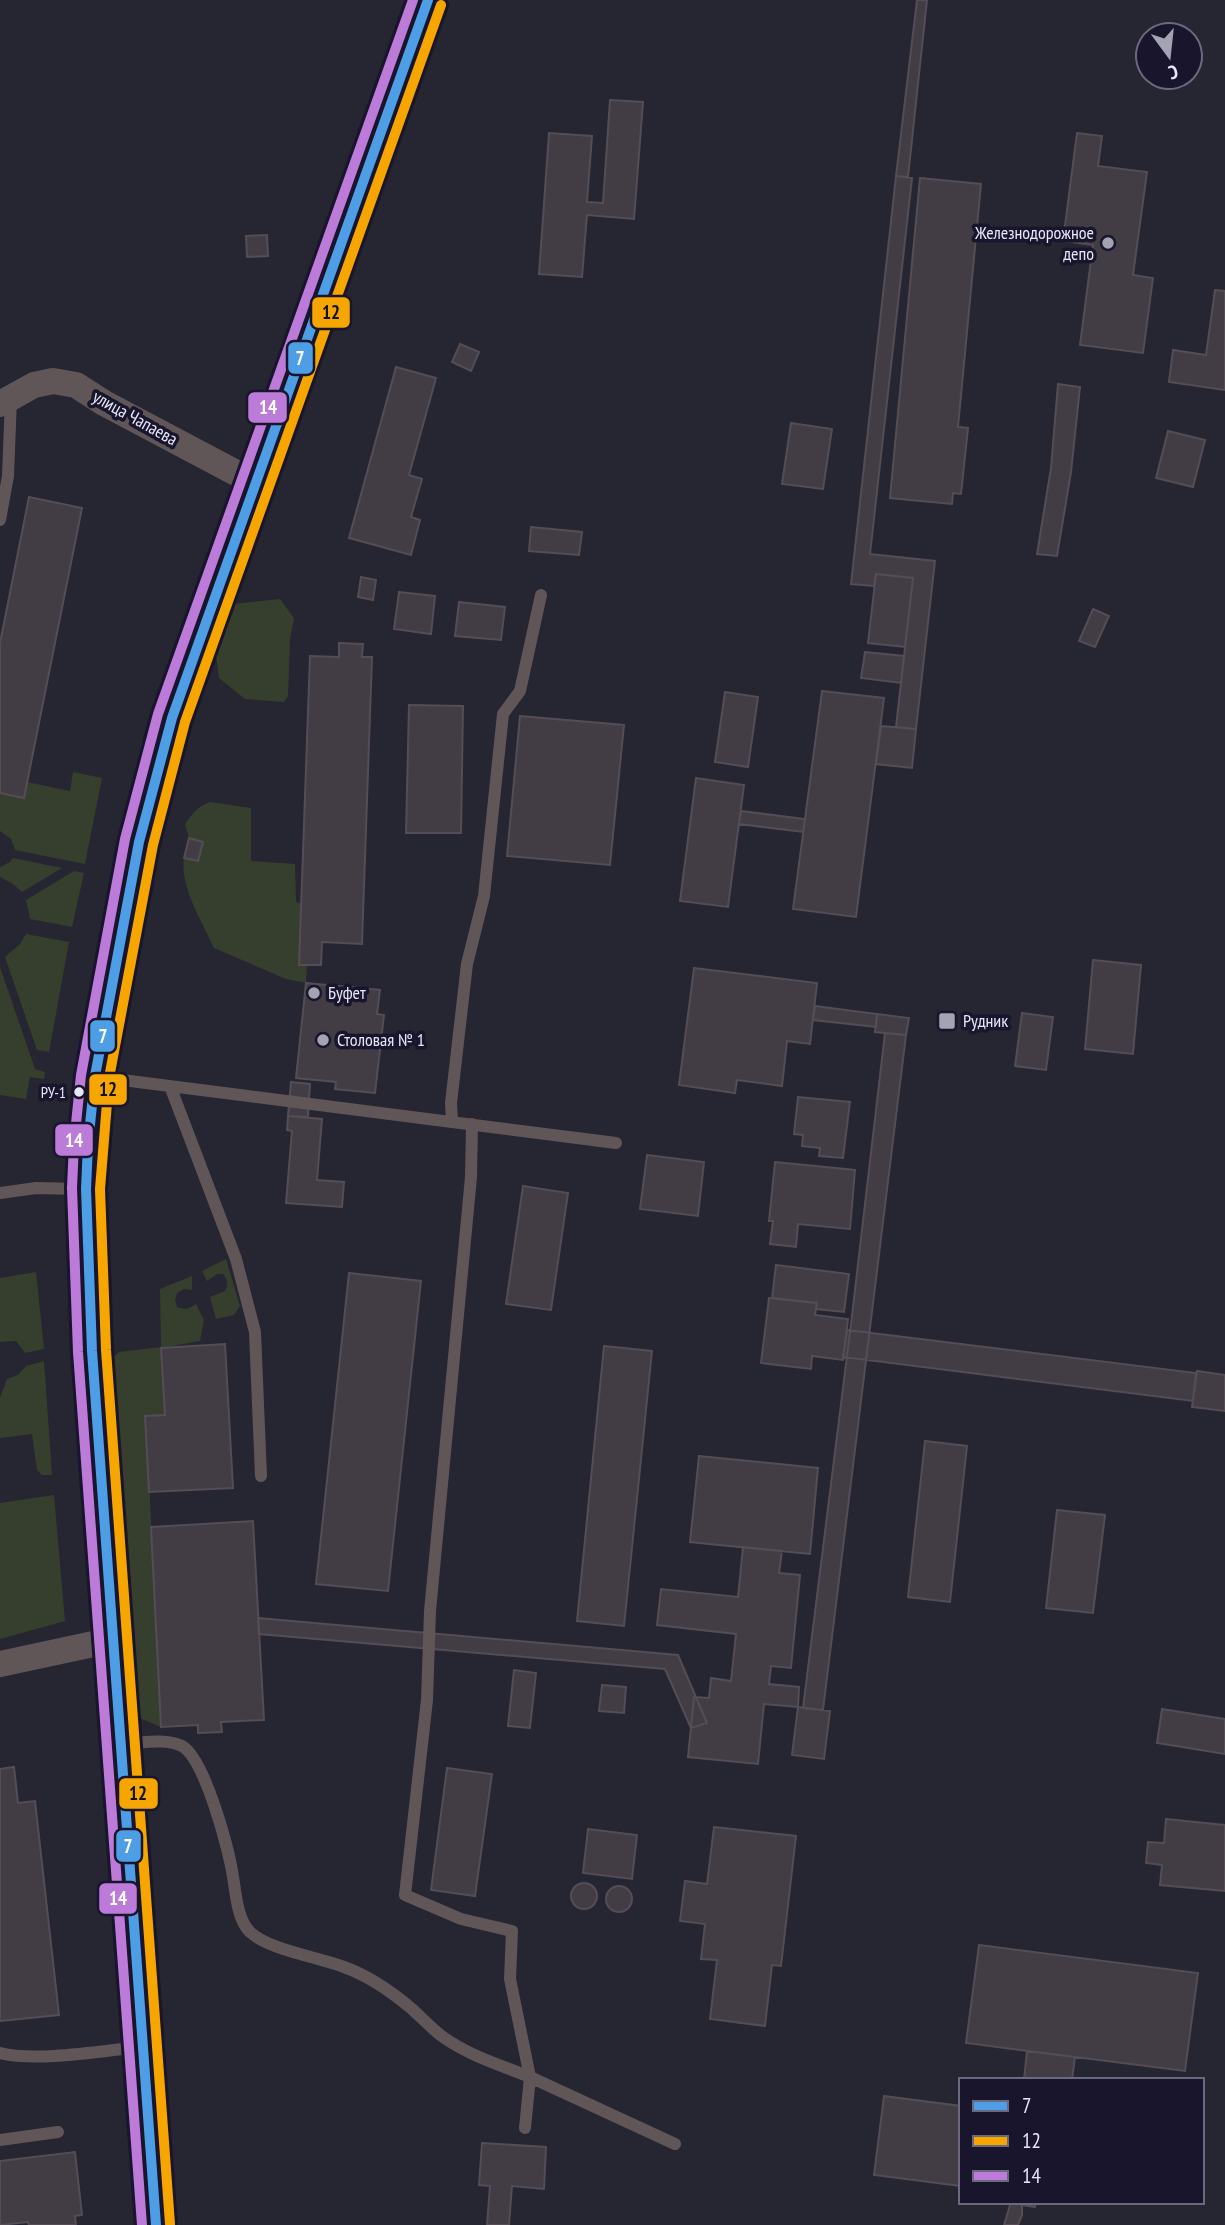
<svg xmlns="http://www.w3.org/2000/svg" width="1225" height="2225" viewBox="0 0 1225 2225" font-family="'PT Sans Narrow',sans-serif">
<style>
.green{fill:#363f2e}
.building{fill:#423d44;stroke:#544d56;stroke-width:2}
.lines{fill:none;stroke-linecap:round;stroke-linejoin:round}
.service{stroke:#615657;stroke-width:12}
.minor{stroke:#615657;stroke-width:26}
.trunk{stroke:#6a5e62;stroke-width:38}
.bus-1-casing{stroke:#18152d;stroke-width:16}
.bus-2-casing{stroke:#18152d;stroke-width:16}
.bus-3-casing{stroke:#18152d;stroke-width:16}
.bus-1{stroke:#4d9ee5;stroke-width:10}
.bus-2{stroke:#f7a600;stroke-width:10}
.bus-3{stroke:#bd7bd9;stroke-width:10}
.poi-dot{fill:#a3a3b3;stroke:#18152d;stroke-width:2.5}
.bus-dot{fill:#e7e7f8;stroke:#18152d;stroke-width:2.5}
.labels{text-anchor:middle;stroke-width:7;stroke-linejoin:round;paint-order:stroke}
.bus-label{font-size:16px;fill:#e7e7f8;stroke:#18152d;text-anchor:end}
.poi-label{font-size:18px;fill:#e7e7f8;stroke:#18152d;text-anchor:start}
.street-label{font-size:18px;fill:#e7e7f8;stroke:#18152d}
.line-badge{stroke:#18152d;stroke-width:2.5}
.badge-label{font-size:19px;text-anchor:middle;font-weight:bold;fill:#fff}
.pale-badge-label{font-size:19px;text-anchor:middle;font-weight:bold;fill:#111}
</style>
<rect width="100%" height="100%" fill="#262532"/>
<path class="green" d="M280,599L294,618L290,639L288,696L284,702L245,699L219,678L215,647L234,604Z
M73,772L102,778L85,864L15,850L11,839L0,831V793L24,798L27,782L70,791Z
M210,802L251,808V861L295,864L296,902L302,904L307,965L306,983L286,979L214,948C202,921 180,888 184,858L198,861L203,842L189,838L185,824C192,814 198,806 210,802Z
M13,858L62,868L22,892L13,884L0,877V867L10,862Z
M74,871L84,873L72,927L30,919L26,900Z
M26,934L69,942L49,1052L37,1050L5,957L20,944Z
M0,967L35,1069L45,1072L44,1079L30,1077L26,1099L0,1095Z
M226,1259L240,1306L234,1315L216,1319L210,1297L225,1291C228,1285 228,1279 223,1274H217L207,1281L202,1271Z
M36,1272L44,1349L25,1353L16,1341L0,1342V1278Z
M192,1276V1290L184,1289L177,1293L175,1300L177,1307C185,1310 189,1309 196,1304L204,1320L200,1341L161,1348L165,1415L146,1417L161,1727L135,1716L111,1359L119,1352L161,1347L160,1289Z
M44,1361L52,1475H42L37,1470L32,1434L0,1438V1398L7,1379L18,1375L26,1366Z
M54,1495L65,1621L0,1639V1503Z"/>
<path class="building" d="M917,0H927L908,177L896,176Z
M610,100L643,102L634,219L587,215L582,277L539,274L549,133L592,136L587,202L603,203Z
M1077,133L1102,136L1098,166L1147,172L1133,275L1153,278L1143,353L1080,345L1093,245L1063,241Z
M896,176L912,178L870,554L935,561L916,729L896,727L913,578L876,574L874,586L851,584Z
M920,178L981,184L958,427L968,428L961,494L953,493L952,504L890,498Z
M267,235L268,256L247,257L246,236Z
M1215,290L1225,291V390L1169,382L1173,350L1206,355Z
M460,344L479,352L471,371L452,362Z
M396,367L436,378L409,475L422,479L411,517L420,520L411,555L349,538Z
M1058,384L1080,387L1071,472L1057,556L1037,554L1051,468Z
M791,423L832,429L823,489L782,484Z
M1168,431L1205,440L1193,487L1156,478Z
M29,497L82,508L24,798L0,793V643Z
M531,527L582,532L579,555L529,551Z
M876,574L913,578L905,647L868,643Z
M361,577L376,580L373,600L358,597Z
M399,592L435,596L431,634L394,629Z
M459,602L505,607L501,640L455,636Z
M1093,609L1109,616L1095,647L1079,641Z
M339,643L363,644L362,657H372L362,944L322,942L321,965H299L310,656L339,657Z
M865,652L904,656L901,683L861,678Z
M822,691L884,698L856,917L793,909Z
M725,692L758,697L748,767L715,762Z
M409,705L463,706L461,833H406Z
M520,716L624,725L610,865L507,856Z
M881,726L916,729L912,768L876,764Z
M696,778L744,785L728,907L680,901Z
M741,811L805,819L803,832L739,824Z
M189,838L203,842L198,861L184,858Z
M1093,960L1141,965L1133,1054L1085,1049Z
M694,968L817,983L810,1044L787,1041L782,1086L737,1080L735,1093L679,1085Z
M306,983L380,990L377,1014L384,1015L375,1093L335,1089L336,1082L296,1078Z
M815,1006L877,1014L876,1027L813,1020Z
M1022,1013L1053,1017L1046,1070L1015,1066Z
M877,1014L909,1018L906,1035L875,1032Z
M885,1033L906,1035L823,1710L803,1708L851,1324Z
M291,1082L310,1084L308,1117L288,1116Z
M798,1097L850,1102L843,1158L819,1156L820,1148L802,1146L803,1135L794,1134Z
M288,1116L322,1119L317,1180L344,1182L342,1207L286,1203L292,1131L287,1130Z
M647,1155L704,1162L698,1216L640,1209Z
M775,1162L855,1170L850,1229L798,1224L796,1247L770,1244L773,1221H769Z
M523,1186L568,1193L551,1310L506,1304Z
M776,1265L849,1274L844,1312L816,1309L817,1303L772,1298Z
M349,1273L421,1281L388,1591L316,1584Z
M769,1298L817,1303L815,1315L848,1319L843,1360L812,1356L811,1369L761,1363Z
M847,1330L1196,1373L1193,1401L843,1357Z
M225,1344L233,1488L149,1492L145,1416L165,1415L161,1348Z
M604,1346L652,1351L624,1626L577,1621Z
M1197,1371L1225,1375V1411L1192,1407Z
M925,1441L967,1446L950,1602L908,1597Z
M699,1456L818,1468L810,1554L690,1542Z
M1057,1510L1105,1515L1093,1613L1046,1608Z
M253,1521L264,1720L221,1722L222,1732L198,1733V1725L161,1727L151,1527Z
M743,1547L782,1551L779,1573L800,1575L791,1668L771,1666L769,1684L799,1687L798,1707L764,1704L758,1764L688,1757L694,1697L709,1698L711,1678L731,1681L736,1634L657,1625L661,1589L738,1597Z
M258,1618L678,1655L707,1723L691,1728L665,1669L259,1634Z
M514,1670L536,1673L530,1728L508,1726Z
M602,1685L626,1687L624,1713L599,1711Z
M798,1707L830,1711L824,1759L792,1755Z
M1162,1709L1225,1719V1754L1157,1743Z
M14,1767L18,1803L35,1801L59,2015L0,2021V1769Z
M447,1768L492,1774L475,1896L431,1890Z
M1166,1819L1225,1825V1891L1160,1885L1162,1865L1146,1863L1148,1842L1164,1843Z
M714,1827L796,1836L781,1966L772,1965L765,2026L710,2019L717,1960L701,1959L705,1924L680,1921L685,1881L707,1884Z
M588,1829L637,1835L632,1879L583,1873Z
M571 1896a13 13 0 1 1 26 0a13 13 0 1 1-26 0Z
M606 1899a13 13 0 1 1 26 0a13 13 0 1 1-26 0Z
M979,1945L1198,1973L1185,2071L966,2043Z
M1027,2051L1075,2057L1072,2080H1024Z
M884,2096L961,2106V2186L874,2175Z
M482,2143L546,2147L544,2189L512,2186L509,2225H487L490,2186L479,2185Z
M75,2152L82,2215L75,2216L76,2225H29L28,2222L0,2225V2161Z
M1011,2202H1036L1035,2207L1022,2205V2215L1018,2225H1004Z"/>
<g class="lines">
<path class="service" d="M0,520L8,476L11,398
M99,1077L616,1143
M170,1086L236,1259L255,1332L261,1476
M452,1121L451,1103L467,964L484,896L503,714L520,691L541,595
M472,1124L471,1177L430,1611L427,1700L405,1895L461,1919L512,1931L510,1979L530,2077L675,2144
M0,1193L36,1188L83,1189
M124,1744C142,1743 165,1738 182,1746C205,1759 229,1850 233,1877C236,1894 237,1919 250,1932C269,1950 319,1957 344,1967C369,1976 392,1992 412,2009C422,2018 432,2029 443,2037C470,2056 500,2065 530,2077L525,2128
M0,2053C37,2062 100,2051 139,2047
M0,2140L58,2132"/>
<path class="minor" d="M0,404L34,385L53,381L76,385L104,403L255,483
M0,1664L112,1640"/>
<path class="trunk" d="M156,2225L92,1351L86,1189L88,1144L95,1076L139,842L172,718L428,0"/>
<defs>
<path id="bus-1" d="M156,2225L92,1351L86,1189L88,1144L95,1076L139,842L172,718L428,0"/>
<path id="bus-2" d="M170,2224L106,1350L100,1189L109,1078L153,845L185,722L441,5"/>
<path id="bus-3" d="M142,2225L78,1352L72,1188L74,1143L81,1075L125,839L158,714L413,0"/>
</defs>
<use href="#bus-1" class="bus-1-casing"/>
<use href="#bus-2" class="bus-2-casing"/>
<use href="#bus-3" class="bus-3-casing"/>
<use href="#bus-1" class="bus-1"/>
<use href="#bus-2" class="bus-2"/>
<use href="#bus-3" class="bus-3"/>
</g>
<g class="poi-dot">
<circle cx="1108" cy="243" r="7"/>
<circle cx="314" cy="993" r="7"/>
<rect x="938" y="1012" width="18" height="18" rx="3.5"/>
<circle cx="323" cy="1040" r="7"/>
</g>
<circle class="bus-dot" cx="79" cy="1092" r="6"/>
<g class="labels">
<g class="bus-label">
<text x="66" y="1098">РУ-1</text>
</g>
<g class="poi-label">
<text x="1094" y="239" text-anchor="end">Железнодорожное<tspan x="1094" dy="21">депо</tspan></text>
<text x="328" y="999">Буфет</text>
<text x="963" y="1027">Рудник</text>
<text x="337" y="1046">Столовая № 1</text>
</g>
<g class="street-label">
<text transform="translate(135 418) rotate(29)" y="6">улица Чапаева</text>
</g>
</g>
<g class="line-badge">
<rect x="311" y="296" width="40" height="33" rx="7" fill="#f7a600"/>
<rect x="287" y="341" width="27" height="34" rx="7" fill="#4d9ee5"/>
<rect x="247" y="391" width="41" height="33" rx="7" fill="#bd7bd9"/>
<rect x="89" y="1019" width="27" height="34" rx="7" fill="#4d9ee5"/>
<rect x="88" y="1073" width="40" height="33" rx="7" fill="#f7a600"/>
<rect x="54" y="1123" width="40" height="34" rx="7" fill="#bd7bd9"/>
<rect x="118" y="1777" width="41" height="33" rx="7" fill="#f7a600"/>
<rect x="115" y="1829" width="27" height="34" rx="7" fill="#4d9ee5"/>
<rect x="98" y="1882" width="40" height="33" rx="7" fill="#bd7bd9"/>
</g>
<g class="badge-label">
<text x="300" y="365">7</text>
<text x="268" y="414">14</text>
<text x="103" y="1043">7</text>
<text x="74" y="1147">14</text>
<text x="128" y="1853">7</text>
<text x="118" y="1905">14</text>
</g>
<g class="pale-badge-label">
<text x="331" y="319">12</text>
<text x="108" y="1096">12</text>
<text x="138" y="1800">12</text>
</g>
<rect x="959" y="2078" width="245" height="126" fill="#18152d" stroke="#6b697e" stroke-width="2"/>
<rect x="973" y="2101" width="35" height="10" fill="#4d9ee5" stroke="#6b697e" stroke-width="2"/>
<text x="1022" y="2113" font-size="21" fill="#e7e7f8">7</text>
<rect x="973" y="2136" width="35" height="10" fill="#f7a600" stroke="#6b697e" stroke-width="2"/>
<text x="1022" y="2148" font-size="21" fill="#e7e7f8">12</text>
<rect x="973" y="2171" width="35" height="10" fill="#bd7bd9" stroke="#6b697e" stroke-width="2"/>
<text x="1022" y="2183" font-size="21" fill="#e7e7f8">14</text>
<g transform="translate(1169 56) rotate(165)"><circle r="33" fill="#18152d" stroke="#6b697e" stroke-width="2"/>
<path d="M0-5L12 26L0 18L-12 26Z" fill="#a3a3b3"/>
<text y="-10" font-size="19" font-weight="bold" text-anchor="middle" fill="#e7e7f8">С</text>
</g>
</svg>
